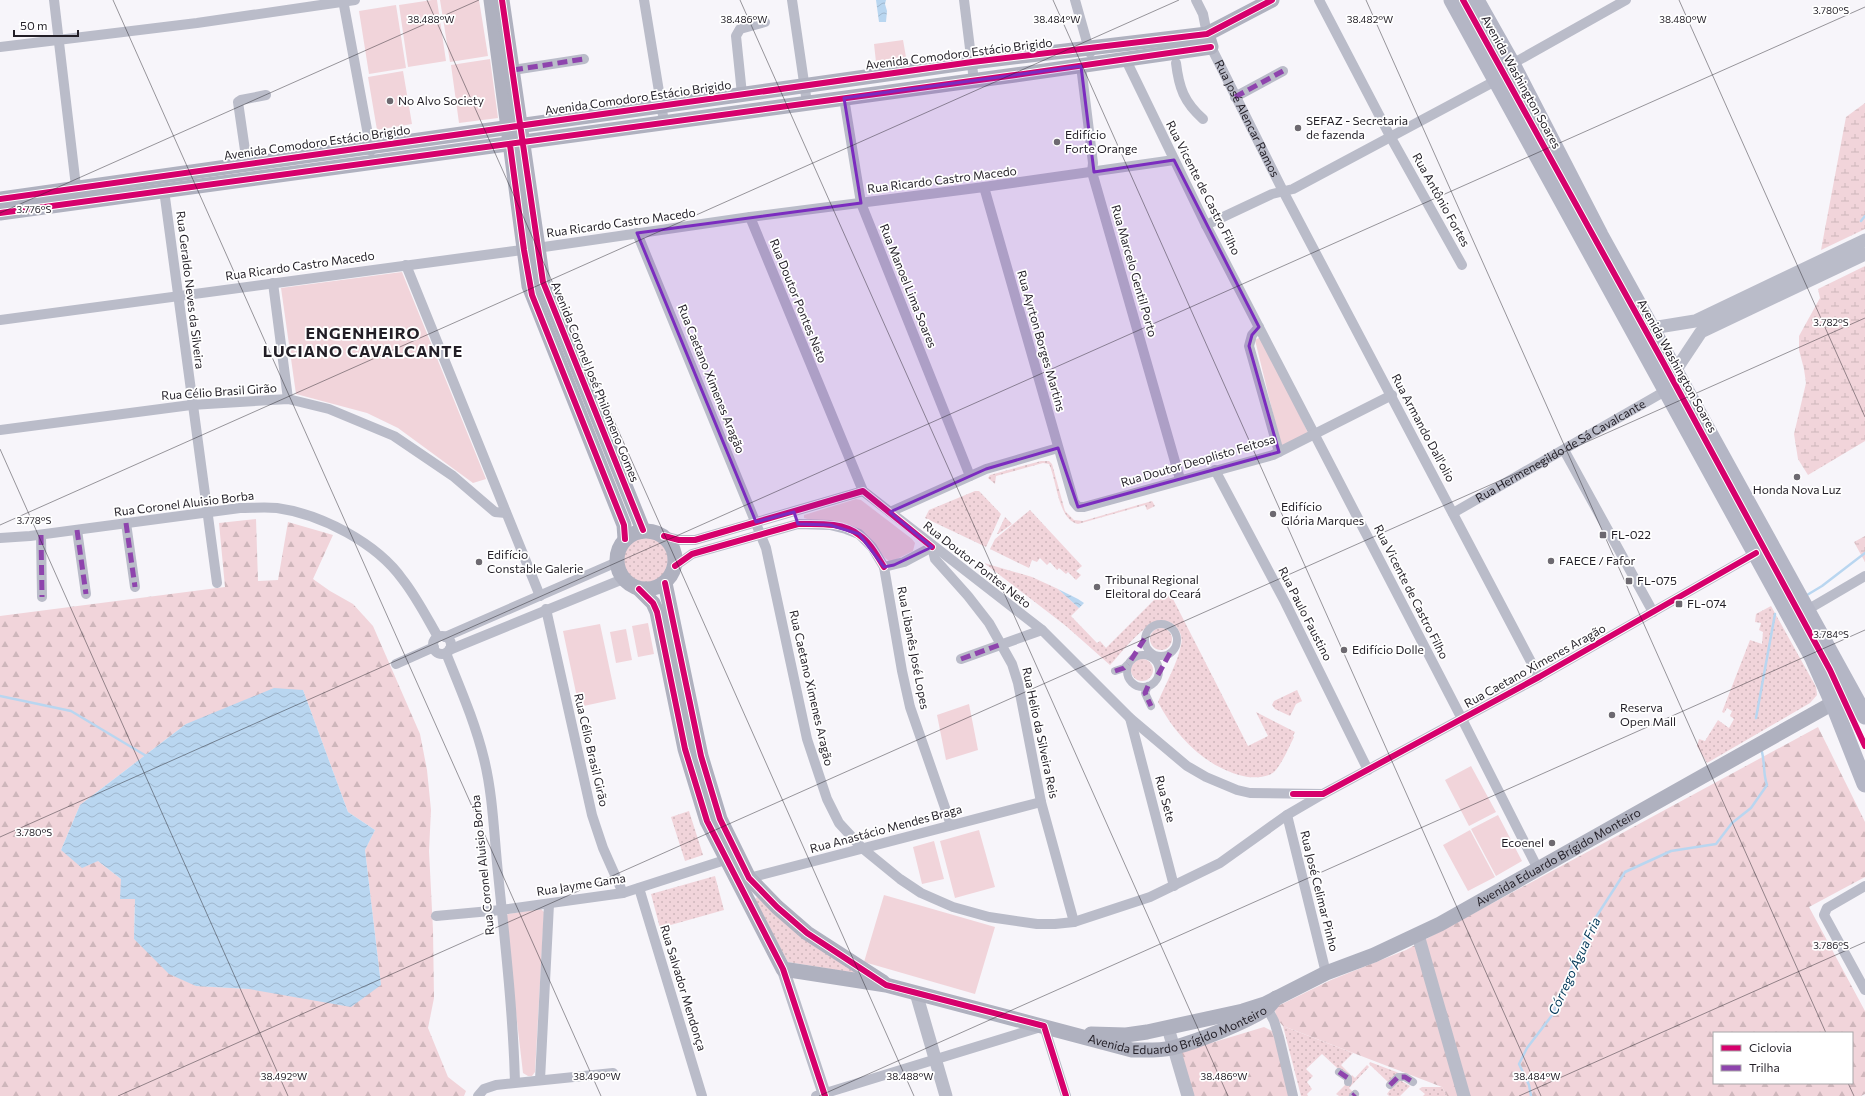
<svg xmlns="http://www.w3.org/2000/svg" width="1865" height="1096" viewBox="0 0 1865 1096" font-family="Commissioner,sans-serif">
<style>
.grass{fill:url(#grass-dots)}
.forest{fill:url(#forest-firs);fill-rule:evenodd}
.wetland{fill:url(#wetland-marsh)}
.green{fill:#f1d4da}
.water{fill:url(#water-waves)}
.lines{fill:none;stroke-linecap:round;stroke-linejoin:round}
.stream{stroke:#b9d6f0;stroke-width:2.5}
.pedestrian{stroke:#babcc9;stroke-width:8}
.minor{stroke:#babcc9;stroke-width:10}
.tertiary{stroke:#babcc9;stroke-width:13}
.secondary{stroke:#afb1bf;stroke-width:15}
.trunk{stroke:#b4b6c5;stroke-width:17}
.quiet{stroke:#8e44ad;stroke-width:5;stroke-dasharray:10 5;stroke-linecap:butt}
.cycleway-casing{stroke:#fff;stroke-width:8}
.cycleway{stroke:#d6006c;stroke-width:6}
.marked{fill:#7b2cbf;fill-opacity:0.2;stroke:#7b2cbf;stroke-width:3;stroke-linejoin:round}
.ticks{fill:none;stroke:#221e26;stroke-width:1;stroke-opacity:0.45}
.poi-dot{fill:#6d6970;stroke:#fff;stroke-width:1.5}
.labels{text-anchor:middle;stroke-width:3.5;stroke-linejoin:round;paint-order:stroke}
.street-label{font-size:12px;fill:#221e26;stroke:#fff}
.poi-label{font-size:12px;fill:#221e26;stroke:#fff;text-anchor:start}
.water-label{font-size:13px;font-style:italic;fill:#023859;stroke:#fff}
.district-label{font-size:16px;font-weight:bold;letter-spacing:1px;fill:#221e26;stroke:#fff}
.ticks-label{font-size:10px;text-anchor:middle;fill:#221e26;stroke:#fff;stroke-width:3.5;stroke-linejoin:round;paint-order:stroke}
</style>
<defs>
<pattern id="grass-dots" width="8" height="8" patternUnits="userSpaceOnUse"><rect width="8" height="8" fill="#f1d4da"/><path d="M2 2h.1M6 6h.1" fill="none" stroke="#ceb6bb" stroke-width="1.8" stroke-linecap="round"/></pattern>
<pattern id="forest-firs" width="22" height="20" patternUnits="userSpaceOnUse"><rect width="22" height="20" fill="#f1d4da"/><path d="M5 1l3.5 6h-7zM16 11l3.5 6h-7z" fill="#ceb6bb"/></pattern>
<pattern id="wetland-marsh" width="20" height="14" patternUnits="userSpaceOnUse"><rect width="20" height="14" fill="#f1d4da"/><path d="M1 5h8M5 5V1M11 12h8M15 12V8" fill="none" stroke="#ceb6bb"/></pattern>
<pattern id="water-waves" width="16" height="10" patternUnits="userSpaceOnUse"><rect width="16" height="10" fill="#b9d6f0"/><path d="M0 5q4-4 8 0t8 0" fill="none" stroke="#9fb7ce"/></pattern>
</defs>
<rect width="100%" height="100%" fill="#f7f5fa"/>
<path class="grass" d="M1041,461H1049L1052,464L1065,511L1074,520L1083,521L1152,501L1155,506L1147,510L1145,505L1078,524C1058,520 1057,481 1049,464L1043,463L996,476L995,484L988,478L990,475Z
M975,491H979L1001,514L986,547L925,518L929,510Z
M1030,510L1082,566L1076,571L1081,575L1076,580L1068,572L1066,574L1059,568L1057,570L1050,562L1047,565L1040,558L1037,562L1032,560L1029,568L990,549L995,539Z
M1005,517L1012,524L998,534H997Z
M622 560a23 23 0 1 1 46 0a23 23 0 1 1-46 0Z
M984,563L1032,577L1058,589L1079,608L1071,616L1097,643L1100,641L1106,648L1160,594L1167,593L1173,599L1248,746L1268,736L1256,712L1295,732L1293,736L1294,737C1289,747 1282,764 1274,772C1268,777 1255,778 1248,777C1208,770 1176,737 1158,702C1165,685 1178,662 1181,645C1183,637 1180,630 1174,625C1154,607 1123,652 1110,665L1066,626Z
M1771,606L1816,687L1817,695L1810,703L1707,763L1697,746L1699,739L1705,741L1718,720L1729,728L1734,719L1730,716L1732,711L1727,708L1724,713L1722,712L1750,640L1762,644L1763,632L1759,630L1761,623L1755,622L1756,614Z
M1150 639a11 11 0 1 1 22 0a11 11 0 1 1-22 0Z
M1131 670a11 11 0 1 1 22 0a11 11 0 1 1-22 0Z
M1297,690L1302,701L1296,704L1290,716L1275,709L1272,705L1274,701Z
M689,811L703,855L685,861L671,817Z
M715,876L724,910L660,928L651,894Z
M757,897L775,914L861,974L788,962L754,900Z
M1283,1026L1353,1053L1341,1065L1350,1074L1347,1077L1322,1054L1306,1069L1313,1076L1307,1082L1312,1089L1307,1094L1308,1096H1301Z
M1370,1062L1399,1073L1389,1083L1369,1064Z
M1367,1065L1369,1067L1349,1088L1354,1093L1352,1096H1339L1336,1094L1346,1084L1349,1086V1079L1352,1075L1355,1078Z
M1398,1079L1410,1086L1400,1096H1389L1387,1094Z
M1422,1087H1442L1447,1096H1423L1425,1094L1419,1089Z"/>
<path class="forest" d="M256,519L258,581L278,580L288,522L333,535L313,579L330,591L353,604L373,626L420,734L427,770L431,810L429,851L433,930L434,998L428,1028L448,1077L466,1091L464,1096H0V616L225,587L219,523ZM303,690L348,812L375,830L365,850L381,985L249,989L196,986L134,939L135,899L121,879L98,861L61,850L80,805L186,724Z
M1818,727L1865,822V877L1809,907L1865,1011V1094L1861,1096H1447L1442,1087L1283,1026L1276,1018L1275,1010L1278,1006L1331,980L1406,950ZM1714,1033H1852V1083H1714Z
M1264,1027L1274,1032L1289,1096H1194L1178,1053Z"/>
<path class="wetland" d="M1865,103V229L1821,250L1846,117Z
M1865,266V441L1808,475L1798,459L1794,434L1806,383L1804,369L1799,350V336L1820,298L1818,289Z
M1865,536V562L1854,542Z"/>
<path class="green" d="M432,0H437L446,61L408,67L399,5Z
M440,0H479L488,56L450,62Z
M396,5L406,68L369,74L359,11Z
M903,40L906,57L876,62L874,44Z
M490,59L498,118L459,123L451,65Z
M403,71L412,124L377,130L368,77Z
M402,272L486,479L473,483L398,428L367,413L296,394L281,288Z
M1262,336L1308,433L1281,446L1255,340Z
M856,499L861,500L912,539L915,543L913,551L895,560L889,561L885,558L870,539L804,518V515Z
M648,623L654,654L638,657L632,626Z
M600,624L616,699L579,707L563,631Z
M626,629L632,660L616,663L610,632Z
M969,704L978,750L946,760L937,715Z
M1471,766L1496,812L1469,826L1445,780Z
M1498,815L1522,861L1496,876L1471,829Z
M979,830L995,887L955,898L940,841Z
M1470,830L1495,877L1468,891L1443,845Z
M934,841L944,879L922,884L913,847Z
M884,895L995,927L975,994L864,962Z
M541,909L544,912L535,1072L532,1076H528L523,1073L505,918L508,914Z"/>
<path class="water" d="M876,0H886L885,4L887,11L886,22H879Z
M1058,589L1078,599L1084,603L1079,608Z
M274,688L303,690L348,812L375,830L365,850L381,985L351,1007L249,989L196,986L169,974L134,939L135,899H120L121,879L98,861L82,868L61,850L80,805L186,724Z"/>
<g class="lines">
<path class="stream" d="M1861,221L1865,216
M1807,595L1822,586L1865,553
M0,696L71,711L148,757
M1756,718L1775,614
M1531,1096L1529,1085L1519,1064L1527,1048L1553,1014L1565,982L1589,928L1625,872L1671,851L1716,844L1732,823L1751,808L1767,785C1763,774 1765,764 1762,752"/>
<path class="pedestrian" d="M1145 640a16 16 0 1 1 32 0a16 16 0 1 1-32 0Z
M1127 671a16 16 0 1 1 32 0a16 16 0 1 1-32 0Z
M1115,671L1124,668L1128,664
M1148,686L1145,693L1151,706
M1339,1072L1348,1078V1082
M1390,1085L1398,1077H1405L1413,1082
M1353,1096L1355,1094"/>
<g class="minor">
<path d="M54,0L77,195"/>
<path d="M343,0L371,151"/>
<path d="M644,0L664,122"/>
<path d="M792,0L807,103"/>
<path d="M964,0L974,81"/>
<path d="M1075,0L1090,53"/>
<path d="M1196,0L1203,14L1207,34"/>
<path d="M1319,0L1390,136L1462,265"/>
<path d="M0,47L197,23L355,0"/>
<path id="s1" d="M1211,47L1283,191L1539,677"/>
<path d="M1126,60L1206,225L1462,719L1538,869"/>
<path d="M1176,63C1179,88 1184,102 1203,119"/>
<path d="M1512,64L1626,0"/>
<path d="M1081,66L1093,163L1092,172L1180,479"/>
<path d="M513,70L584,59"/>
<path d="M742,94L736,36L740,29L765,22"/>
<path d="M1235,97L1283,71"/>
<path d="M844,98L861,203L970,476"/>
<path d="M247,164L238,102L241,100L266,95"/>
<path d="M984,187L1074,502L1078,507H1084L1273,455L1392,395"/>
<path d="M164,190L217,583"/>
<path d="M750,217L863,491L1042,630L1130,718L1187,766L1206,777L1237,790L1250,793L1323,794"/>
<path d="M1206,225L1272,194L1293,189L1497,80"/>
<path d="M637,233L766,548L807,739L827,799L839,823L862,848L900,879L921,893L953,907L989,917L1037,924H1055L1074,922L1150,897L1220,863L1287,815L1323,794L1539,677L1756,553"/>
<path d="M406,265L540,596"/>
<path d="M273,283L288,399"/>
<path d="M0,320L537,248L750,217L984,187L1174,160"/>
<path d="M1259,327L1252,335L1249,346L1279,452"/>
<path d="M0,430L191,405L288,399L329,409L394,436L453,476L495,512L506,513"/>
<path d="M1564,450L1653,612"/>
<path d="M1215,470L1285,602L1368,770"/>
<path d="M890,512L986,469L1058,448"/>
<path id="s2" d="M1453,513L1667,390"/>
<path d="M126,523L135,587"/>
<path d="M77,530L86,594"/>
<path d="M41,535L42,597"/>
<path d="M664,536L679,540H695L863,491"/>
<path d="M0,538L30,536L240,508C252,508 265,507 277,508C321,514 377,543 403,580C417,598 427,618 438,637"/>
<path d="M932,547L935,559L968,596L989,623L1012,664L1018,683L1041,802L1074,922"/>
<path d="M675,566L692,554L798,524L830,525L846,529L859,534L872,547L884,567L902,671L910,707L951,825"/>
<path d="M884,567L904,562L932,547"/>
<path d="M546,609L592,815L603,848L623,893"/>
<path d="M1807,610L1865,576"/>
<circle cx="442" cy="645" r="9"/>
<path d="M445,637L617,562"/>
<path d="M449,650L623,579"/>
<path d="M446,653C460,688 475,722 484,759C493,795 494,836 498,873C505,942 513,1012 515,1082"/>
<path d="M961,659L1042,630"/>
<path d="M396,664L434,647"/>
<path d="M1130,718L1174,886"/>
<path d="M1287,815L1326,973"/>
<path d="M745,879L1041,802"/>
<path d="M1865,886L1827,908L1824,915L1865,990"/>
<path d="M639,888L702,1096"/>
<path d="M436,916L501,910L623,893L725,860"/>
<path d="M1265,1004L1274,1021L1279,1037L1293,1096"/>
<path d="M540,1080L549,904"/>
<path d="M478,1096L484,1089L496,1085L613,1073"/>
<path d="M816,1096L1044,1026L1066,1096"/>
</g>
<path class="tertiary" d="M1652,328L1695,321L1865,240
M1675,371L1701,332L1865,254
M1418,935L1464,1096
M783,969L825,1096
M916,993L946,1096
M1168,1028L1188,1096"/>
<g class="secondary">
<path d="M491,0L529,286L624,525L625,539"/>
<path d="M502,0L543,282L643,530"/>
<path d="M0,199L972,62L1207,34L1272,0"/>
<path d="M0,213C404,157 808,106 1211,47L1207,34"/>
<circle cx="646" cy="560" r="29"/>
<path d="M665,583L701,756L720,819L749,878L777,907L807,933L883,982"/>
<path id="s3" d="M639,589L653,603L657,612L685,749L707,821L783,969L886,985L1132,1050C1145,1050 1158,1051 1172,1048C1196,1042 1244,1023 1266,1009C1270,1006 1273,1001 1276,998"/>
<path id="s4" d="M1091,1034L1126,1035L1147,1032L1243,1011L1265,1004L1326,973L1374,955L1440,924L1833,703"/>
</g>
<path class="trunk" d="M1452,0L1813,658L1833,703L1865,784
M1476,0L1512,64L1600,235L1865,716"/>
<path class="quiet" d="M513,70L584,59
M1235,97L1283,71
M126,523L135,587
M77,530L86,594
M41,535L42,597
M961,659L1002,644
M1131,660L1145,638
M1115,671L1124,668L1128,664
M1158,675L1170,653
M1148,686L1145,693L1151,706
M1339,1072L1348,1078V1082
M1390,1085L1398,1077H1405L1413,1082
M1353,1096L1355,1094"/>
<defs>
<path id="cycleway" d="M502,0L543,282L643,530
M1463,0L1663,362L1830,670L1865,746
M510,145L524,250L532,295L624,525L625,539
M0,199L972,62L1207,34L1272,0
M0,213C404,157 808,106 1211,47
M664,536L679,540H695L863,491L932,547
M675,566L692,554L798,524C818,524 843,522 859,535C870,542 877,556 884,567
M665,583L701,756L720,819L749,878L777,907L807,933L886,985L1044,1026L1066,1096
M639,589L653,603L657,612L685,749L707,821L783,969L825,1096
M1293,794H1323L1539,677L1756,553"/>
</defs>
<use href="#cycleway" class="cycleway-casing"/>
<use href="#cycleway" class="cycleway"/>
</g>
<path class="marked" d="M1081,66L1094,172L1174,160L1259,327L1252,335L1249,346L1279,452L1078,507L1058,448L986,469L890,512L932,547L894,565L884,567L859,534L830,525L798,524L794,512L756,522L637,233L861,203L844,98Z"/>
<path class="ticks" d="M113,0L601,1096M427,0L914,1096M740,0L1228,1096M1053,0L1541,1096M1366,0L1826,1033M1679,0L1865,417M0,213L479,0M0,449L288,1096M0,525L1179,0M0,837L1865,7M1848,1083L1854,1096M118,1096L1865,318M819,1096L1865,630M1519,1096L1865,942"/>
<g class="poi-dot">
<circle cx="390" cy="101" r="4"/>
<circle cx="1298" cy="128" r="4"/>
<circle cx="1057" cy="142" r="4"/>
<circle cx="1797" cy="477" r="4"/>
<circle cx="1273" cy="514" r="4"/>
<rect x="1599" y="531" width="8" height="8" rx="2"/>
<circle cx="1551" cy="561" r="4"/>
<circle cx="479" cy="562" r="4"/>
<rect x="1625" y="577" width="8" height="8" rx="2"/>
<circle cx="1097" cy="587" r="4"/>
<rect x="1675" y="600" width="8" height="8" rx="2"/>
<circle cx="1344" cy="650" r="4"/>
<circle cx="1612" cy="715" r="4"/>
<circle cx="1552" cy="843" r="4"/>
</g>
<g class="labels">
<g class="street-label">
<text transform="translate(959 54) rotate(-7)" y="4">Avenida Comodoro Estácio Brigido</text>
<text transform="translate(1521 82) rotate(61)" y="4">Avenida Washington Soares</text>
<text transform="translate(638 98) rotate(-8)" y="4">Avenida Comodoro Estácio Brigido</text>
<text dy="4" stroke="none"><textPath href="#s1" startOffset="80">Rua José Alencar Ramos</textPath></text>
<text transform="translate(317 143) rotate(-8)" y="4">Avenida Comodoro Estácio Brigido</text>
<text transform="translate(942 180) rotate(-7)" y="4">Rua Ricardo Castro Macedo</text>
<text transform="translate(1203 188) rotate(63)" y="4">Rua Vicente de Castro Filho</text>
<text transform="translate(1441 200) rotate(61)" y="4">Rua Antônio Fortes</text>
<text transform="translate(621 223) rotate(-8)" y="4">Rua Ricardo Castro Macedo</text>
<text transform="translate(300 266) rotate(-8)" y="4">Rua Ricardo Castro Macedo</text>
<text transform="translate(1134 271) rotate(74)" y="4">Rua Marcelo Gentil Porto</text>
<text transform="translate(908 286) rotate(68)" y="4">Rua Manoel Lima Soares</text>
<text transform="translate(190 290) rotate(83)" y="4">Rua Geraldo Neves da Silveira</text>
<text transform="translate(798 301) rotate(68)" y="4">Rua Doutor Pontes Neto</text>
<text transform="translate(1041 341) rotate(74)" y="4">Rua Ayrton Borges Martins</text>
<text transform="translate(1677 366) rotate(61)" y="4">Avenida Washington Soares</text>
<text transform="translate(711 379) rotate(68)" y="4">Rua Caetano Ximenes Aragão</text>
<text transform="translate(595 382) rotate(68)" y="4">Avenida Coronel José Philomeno Gomes</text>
<text transform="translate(219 392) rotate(-4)" y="4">Rua Célio Brasil Girão</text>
<text transform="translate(1423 428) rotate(62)" y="4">Rua Armando Dall'olio</text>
<text dy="4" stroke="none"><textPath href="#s2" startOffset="124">Rua Hermenegildo de Sá Cavalcante</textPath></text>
<text transform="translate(1198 461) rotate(-16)" y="4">Rua Doutor Deoplisto Feitosa</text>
<text transform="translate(184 504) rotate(-7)" y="4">Rua Coronel Aluisio Borba</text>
<text transform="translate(977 565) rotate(38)" y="4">Rua Doutor Pontes Neto</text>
<text transform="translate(1411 592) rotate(63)" y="4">Rua Vicente de Castro Filho</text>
<text transform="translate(1305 614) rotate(63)" y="4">Rua Paulo Faustino</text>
<text transform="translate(913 648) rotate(79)" y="4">Rua Libanês José Lopes</text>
<text transform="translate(1535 666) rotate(-29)" y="4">Rua Caetano Ximenes Aragão</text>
<text transform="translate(811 688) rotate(77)" y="4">Rua Caetano Ximenes Aragão</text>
<text transform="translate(1040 733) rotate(78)" y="4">Rua Helio da Silveira Reis</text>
<text transform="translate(591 750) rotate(77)" y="4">Rua Célio Brasil Girão</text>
<text transform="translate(1165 799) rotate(75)" y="4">Rua Sete</text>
<text transform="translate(886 829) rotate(-15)" y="4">Rua Anastácio Mendes Braga</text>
<text dy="4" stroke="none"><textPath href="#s4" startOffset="506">Avenida Eduardo Brígido Monteiro</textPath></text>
<text transform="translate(483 865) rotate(-96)" y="4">Rua Coronel Aluisio Borba</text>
<text transform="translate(581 885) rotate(-9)" y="4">Rua Jayme Gama</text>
<text transform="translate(1319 891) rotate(76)" y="4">Rua José Celimar Pinho</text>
<text transform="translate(683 988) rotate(73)" y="4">Rua Salvador Mendonça</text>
<text dy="4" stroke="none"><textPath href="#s3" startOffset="818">Avenida Eduardo Brígido Monteiro</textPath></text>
</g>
<g class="poi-label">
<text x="398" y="105">No Alvo Society</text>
<text x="1306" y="125">SEFAZ - Secretaria<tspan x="1306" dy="14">de fazenda</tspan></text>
<text x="1065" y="139">Edifício<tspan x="1065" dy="14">Forte Orange</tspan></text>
<text x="1797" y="494" text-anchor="middle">Honda Nova Luz</text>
<text x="1281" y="511">Edifício<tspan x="1281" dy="14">Glória Marques</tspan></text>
<text x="1611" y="539">FL-022</text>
<text x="487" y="559">Edifício<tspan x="487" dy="14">Constable Galerie</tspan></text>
<text x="1559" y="565">FAECE / Fafor</text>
<text x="1105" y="584">Tribunal Regional<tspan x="1105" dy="14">Eleitoral do Ceará</tspan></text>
<text x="1637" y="585">FL-075</text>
<text x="1687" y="608">FL-074</text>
<text x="1352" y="654">Edifício Dolle</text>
<text x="1620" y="712">Reserva<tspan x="1620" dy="14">Open Mall</tspan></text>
<text x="1544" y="847" text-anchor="end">Ecoenel</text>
</g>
<g class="water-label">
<text transform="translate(1574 966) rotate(-65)" y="5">Córrego Água Fria</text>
</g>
<g class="district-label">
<text x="363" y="339">ENGENHEIRO<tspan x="363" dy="18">LUCIANO CAVALCANTE</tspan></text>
</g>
</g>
<g class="ticks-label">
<text x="1831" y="14">3.780°S</text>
<text x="431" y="23">38.488°W</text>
<text x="744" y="23">38.486°W</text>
<text x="1057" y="23">38.484°W</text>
<text x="1370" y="23">38.482°W</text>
<text x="1683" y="23">38.480°W</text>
<text x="34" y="213">3.776°S</text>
<text x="1831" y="326">3.782°S</text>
<text x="34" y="524">3.778°S</text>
<text x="1831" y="638">3.784°S</text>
<text x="34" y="836">3.780°S</text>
<text x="1831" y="949">3.786°S</text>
<text x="284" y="1080">38.492°W</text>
<text x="597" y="1080">38.490°W</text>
<text x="910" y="1080">38.488°W</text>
<text x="1224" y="1080">38.486°W</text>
<text x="1537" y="1080">38.484°W</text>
</g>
<rect x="1713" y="1032" width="140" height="52" fill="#ffffff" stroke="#a7a5a8"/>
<rect x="1721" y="1045" width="20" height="6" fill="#d6006c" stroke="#a7a5a8"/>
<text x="1749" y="1052" font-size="12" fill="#221e26">Ciclovia</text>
<rect x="1721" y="1065" width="20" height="6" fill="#8e44ad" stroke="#a7a5a8"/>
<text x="1749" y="1072" font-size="12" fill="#221e26">Trilha</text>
<path d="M14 30v6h64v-6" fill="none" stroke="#221e26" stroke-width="2"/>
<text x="20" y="30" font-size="12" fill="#221e26" stroke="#ffffff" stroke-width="3" paint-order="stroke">50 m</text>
</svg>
